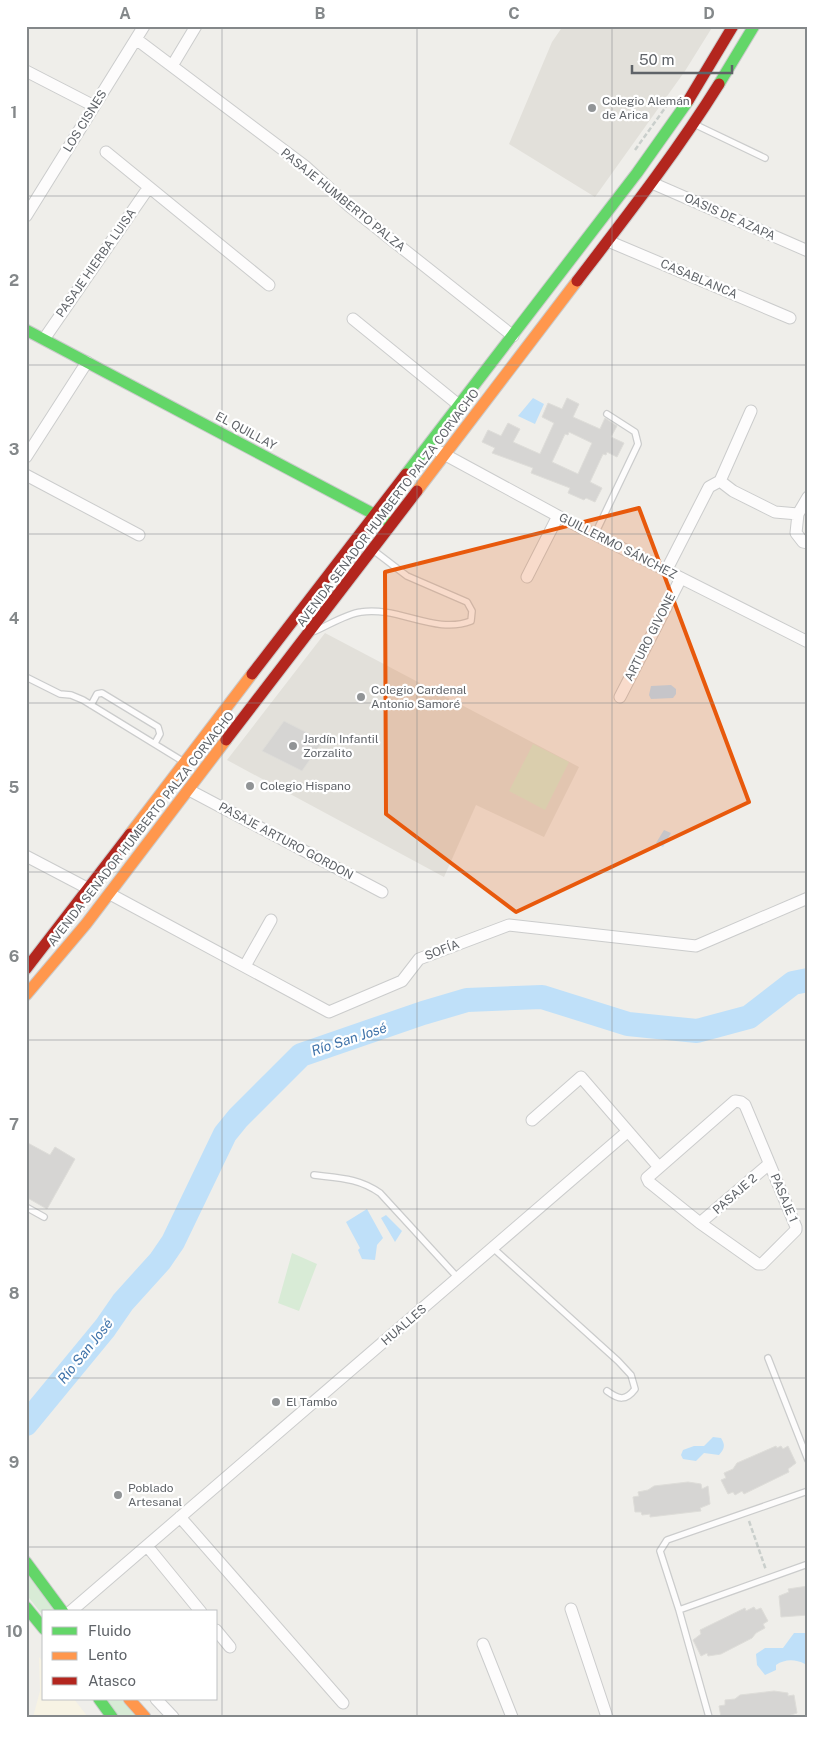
<svg xmlns="http://www.w3.org/2000/svg" width="834" height="1743" viewBox="0 0 834 1743" font-family="'Public Sans',sans-serif">
<style>
.commercial{fill:#f7f3e4}
.education{fill:#e2e0da}
.green{fill:#d8ebd6}
.water{fill:#bfe0f9}
.lines{fill:none;stroke-linecap:round;stroke-linejoin:round}
.river{stroke:#bfe0f9;stroke-width:24}
.building{fill:#d6d5d3;stroke:#deddd9;fill-rule:evenodd}
.lane-casing{stroke:#cbcccc;stroke-width:8}
.street-casing{stroke:#cbcccc;stroke-width:13}
.fast-casing{stroke:#cacacb;stroke-width:13}
.slow-casing{stroke:#cacacb;stroke-width:13}
.jam-casing{stroke:#cacacb;stroke-width:13}
.path{stroke:#cacfcc;stroke-width:2.5;stroke-dasharray:5 2.5;stroke-linecap:butt}
.lane{stroke:#fdfcfc;stroke-width:5.5}
.street{stroke:#fdfcfc;stroke-width:11}
.fast{stroke:#63d668;stroke-width:11}
.slow{stroke:#ff974d;stroke-width:11}
.jam{stroke:#b3261e;stroke-width:11}
.marked{fill:#e8590c;fill-opacity:0.2;stroke:#e8590c;stroke-width:4;stroke-linejoin:round}
.grid{fill:none;stroke:#84888a;stroke-width:1;stroke-opacity:0.55}
.poi-dot{fill:#919496;stroke:#fff;stroke-width:2}
.labels{text-anchor:middle;stroke-width:4.5;stroke-linejoin:round;paint-order:stroke}
.poi-label{font-size:12px;fill:#5f6368;stroke:#fff;text-anchor:start}
.street-label{font-size:12px;fill:#5f6368;stroke:#fff}
.water-label{font-size:14px;font-style:italic;fill:#4174aa;stroke:#fff}
.neatline{fill:none;stroke:#84888a;stroke-width:2}
.grid-label{font-size:16px;text-anchor:middle;font-weight:bold;fill:#84888a}
</style>
<rect width="100%" height="100%" fill="#efeeea"/>
<path class="commercial" d="M39,1657L44,1663V1699H74L88,1717H33L40,1691Z"/>
<path class="education" d="M563,26H713L685,71L595,197L509,144L552,42Z
M325,633L579,767L544,837L476,805L444,877L227,760Z"/>
<path class="green" d="M533,744L569,762L545,810L509,791Z
M292,1253L317,1264L299,1311L278,1303Z
M26,1573L56,1612H44V1617L26,1594Z
M106,1699H121L137,1717H119Z"/>
<path class="water" d="M533,398L544,404L535,424L518,416Z
M671,685L676,689V694L673,698L651,699L649,695L651,686Z
M664,830L671,833L663,847L656,843Z
M367,1209L383,1238L377,1245L375,1260L362,1259L358,1250L360,1248L346,1222Z
M386,1215L402,1231L395,1242L381,1218Z
M713,1437L721,1438C726,1446 724,1449 719,1455L704,1453L696,1461L683,1459L681,1455L683,1450L694,1446H704Z
M794,1633H805L808,1635V1661L805,1664C795,1659 785,1659 776,1665V1670L765,1675L757,1665L756,1654L765,1648H783Z"/>
<g class="lines">
<path class="river" d="M26,1424L105,1328L123,1302L160,1261L173,1242L225,1134L238,1118L301,1055L423,1013L467,1000L542,997L628,1024L697,1031L749,1017L793,983L808,980"/>
</g>
<path class="building" d="M567,398L579,404L573,417L600,429L605,418L617,426L611,437L624,443L617,457L607,452L606,455L603,454L590,482L602,488L595,502L586,498L584,500L568,493L570,488L531,473L533,468L492,453L495,448L482,442L488,430L501,436L508,423L520,429L513,442L540,454L554,423L542,417L548,403L562,409ZM569,432L592,443L578,474L552,462L565,434L568,435Z
M284,721L323,741L302,771L262,751Z
M26,1142L50,1155L55,1147L75,1159L47,1209L26,1197Z
M776,1446L777,1448L781,1446L783,1449L788,1446L796,1463L788,1469L789,1472L744,1494L742,1491L735,1495L733,1492L728,1494L721,1480L726,1478L724,1473L733,1469L737,1463Z
M688,1482L701,1484L702,1489L708,1486L710,1504L700,1508L701,1511L650,1517V1514L642,1515L641,1512H635L633,1497L639,1496L638,1492L648,1490L654,1486Z
M808,1586V1615L781,1617L779,1596L789,1592L788,1589Z
M754,1607L756,1610L761,1608L768,1621L763,1624L765,1628L756,1633L752,1638L721,1654L708,1656L707,1653L701,1656L693,1640L701,1634L700,1630L745,1608L746,1611Z
M774,1691L788,1693V1696L794,1695L797,1713L785,1717H721L719,1706L725,1705V1700L735,1699L740,1695Z"/>
<g class="lines">
<defs>
<path id="lane" d="M694,124L765,158
M595,534L638,444L635,432L607,414
M315,631C329,625 346,614 361,612C398,606 436,635 471,621L472,611L467,602L407,576L373,550
M26,677L60,694L71,695L83,700L184,762
M91,705L97,694L102,693L158,727L160,734L155,743
M314,1175C339,1178 359,1178 380,1193L458,1278
M26,1207L44,1217
M493,1248L618,1361L631,1375L635,1389C626,1401 619,1400 607,1391
M768,1358L808,1460
M679,1610L660,1551L667,1540L808,1491
M709,1717L679,1610L808,1564"/>
<path id="street" d="M136,39L306,167L349,206L513,336
M172,66L196,26
M26,71L94,106
M106,152L269,285
M652,183L808,251
M26,216L144,26
M608,241L790,318
M353,319L460,406
M44,339L149,187
M429,446L558,516L808,642
M26,457L87,362
M26,475L139,535
M720,481L733,491L775,512L798,514L808,497
M798,514L796,533L803,542L808,543
M666,571L709,487L720,481L751,411
M527,577L558,516
M620,697L681,578
M189,790L382,892
M26,856L89,889
M110,894L329,1012L402,981L419,959L509,925L696,946L808,898
M245,966L271,920
M735,1101L741,1102L745,1105L796,1227V1230L762,1264H758L700,1223L649,1182L647,1178Z
M532,1120L581,1077L658,1166
M700,1223L769,1164
M180,1517L343,1703
M147,1546L201,1612
M571,1609L607,1717
M70,1612L627,1132
M216,1630L230,1647
M483,1644L512,1717
M156,1699L173,1717"/>
<path id="fast" d="M719,84L754,26
M26,330L385,520
M406,474L637,173L688,101
M26,1562L63,1612
M26,1607L44,1629
M99,1699L112,1717"/>
<path id="slow" d="M417,491L577,281
M130,834L252,674
M26,995L86,924L226,740
M129,1699L145,1717"/>
<path id="jam" d="M688,101L733,26
M577,281C626,217 676,153 719,84
M252,674L406,474
M226,740L417,491
M26,969L130,834"/>
</defs>
<use href="#lane" class="lane-casing"/>
<use href="#street" class="street-casing"/>
<use href="#fast" class="fast-casing"/>
<use href="#slow" class="slow-casing"/>
<use href="#jam" class="jam-casing"/>
<path class="path" d="M635,150L670,101
M749,1521L766,1570"/>
<use href="#lane" class="lane"/>
<use href="#street" class="street"/>
<use href="#fast" class="fast"/>
<use href="#slow" class="slow"/>
<use href="#jam" class="jam"/>
</g>
<path class="marked" d="M639,508L749,802L516,912L386,814L385,572Z"/>
<path class="grid" d="M222,26V1717M417,26V1717M612,26V1717M26,196H808M26,365H808M26,534H808M26,703H808M26,872H808M26,1040H808M26,1209H808M26,1378H808M26,1547H808"/>
<g class="poi-dot">
<circle cx="592" cy="108" r="5"/>
<circle cx="361" cy="697" r="5"/>
<circle cx="293" cy="746" r="5"/>
<circle cx="250" cy="786" r="5"/>
<circle cx="276" cy="1402" r="5"/>
<circle cx="118" cy="1495" r="5"/>
</g>
<g class="labels">
<g class="poi-label">
<text x="602" y="105">Colegio Alemán<tspan x="602" dy="14">de Arica</tspan></text>
<text x="371" y="694">Colegio Cardenal<tspan x="371" dy="14">Antonio Samoré</tspan></text>
<text x="303" y="743">Jardín Infantil<tspan x="303" dy="14">Zorzalito</tspan></text>
<text x="260" y="790">Colegio Hispano</text>
<text x="286" y="1406">El Tambo</text>
<text x="128" y="1492">Poblado<tspan x="128" dy="14">Artesanal</tspan></text>
</g>
<g class="street-label">
<text transform="translate(85 121) rotate(-58)" y="4">LOS CISNES</text>
<text transform="translate(343 200) rotate(39)" y="4">PASAJE HUMBERTO PALZA</text>
<text transform="translate(730 217) rotate(24)" y="4">OASIS DE AZAPA</text>
<text transform="translate(96 263) rotate(-55)" y="4">PASAJE HIERBA LUISA</text>
<text transform="translate(699 279) rotate(23)" y="4">CASABLANCA</text>
<text transform="translate(246 431) rotate(28)" y="4">EL QUILLAY</text>
<text transform="translate(388 508) rotate(-53)" y="4">AVENIDA SENADOR HUMBERTO PALZA CORVACHO</text>
<text transform="translate(618 546) rotate(27)" y="4">GUILLERMO SÁNCHEZ</text>
<text transform="translate(650 637) rotate(-63)" y="4">ARTURO GIVONE</text>
<text transform="translate(141 829) rotate(-52)" y="4">AVENIDA SENADOR HUMBERTO PALZA CORVACHO</text>
<text transform="translate(286 841) rotate(28)" y="4">PASAJE ARTURO GORDON</text>
<text transform="translate(442 950) rotate(-21)" y="4">SOFÍA</text>
<text transform="translate(735 1194) rotate(-41)" y="4">PASAJE 2</text>
<text transform="translate(784 1198) rotate(67)" y="4">PASAJE 1</text>
<text transform="translate(404 1325) rotate(-41)" y="4">HUALLES</text>
</g>
<g class="water-label">
<text transform="translate(349 1039) rotate(-18)" y="5">Río San José</text>
<text transform="translate(85 1351) rotate(-51)" y="5">Río San José</text>
</g>
</g>
<rect width="834" height="1743" fill="none" stroke="#ffffff" stroke-width="55"/>
<rect x="42" y="1610" width="175" height="90" fill="#ffffff" stroke="#bfc1c3"/>
<rect x="52" y="1627" width="25" height="8" fill="#63d668" stroke="#bfc1c3"/>
<text x="88" y="1636" font-size="15" fill="#5f6368">Fluido</text>
<rect x="52" y="1652" width="25" height="8" fill="#ff974d" stroke="#bfc1c3"/>
<text x="88" y="1660" font-size="15" fill="#5f6368">Lento</text>
<rect x="52" y="1677" width="25" height="8" fill="#b3261e" stroke="#bfc1c3"/>
<text x="88" y="1686" font-size="15" fill="#5f6368">Atasco</text>
<path d="M632 65v8h100v-8" fill="none" stroke="#5f6368" stroke-width="2.5"/>
<text x="639" y="65" font-size="15" fill="#5f6368" stroke="#ffffff" stroke-width="4" paint-order="stroke">50 m</text>
<rect x="28" y="28" width="778" height="1688" class="neatline"/>
<g class="grid-label">
<text x="125" y="19">A</text>
<text x="320" y="19">B</text>
<text x="514" y="19">C</text>
<text x="709" y="19">D</text>
<text x="14" y="118">1</text>
<text x="14" y="286">2</text>
<text x="14" y="455">3</text>
<text x="14" y="624">4</text>
<text x="14" y="793">5</text>
<text x="14" y="962">6</text>
<text x="14" y="1130">7</text>
<text x="14" y="1299">8</text>
<text x="14" y="1468">9</text>
<text x="14" y="1637">10</text>
</g>
</svg>
